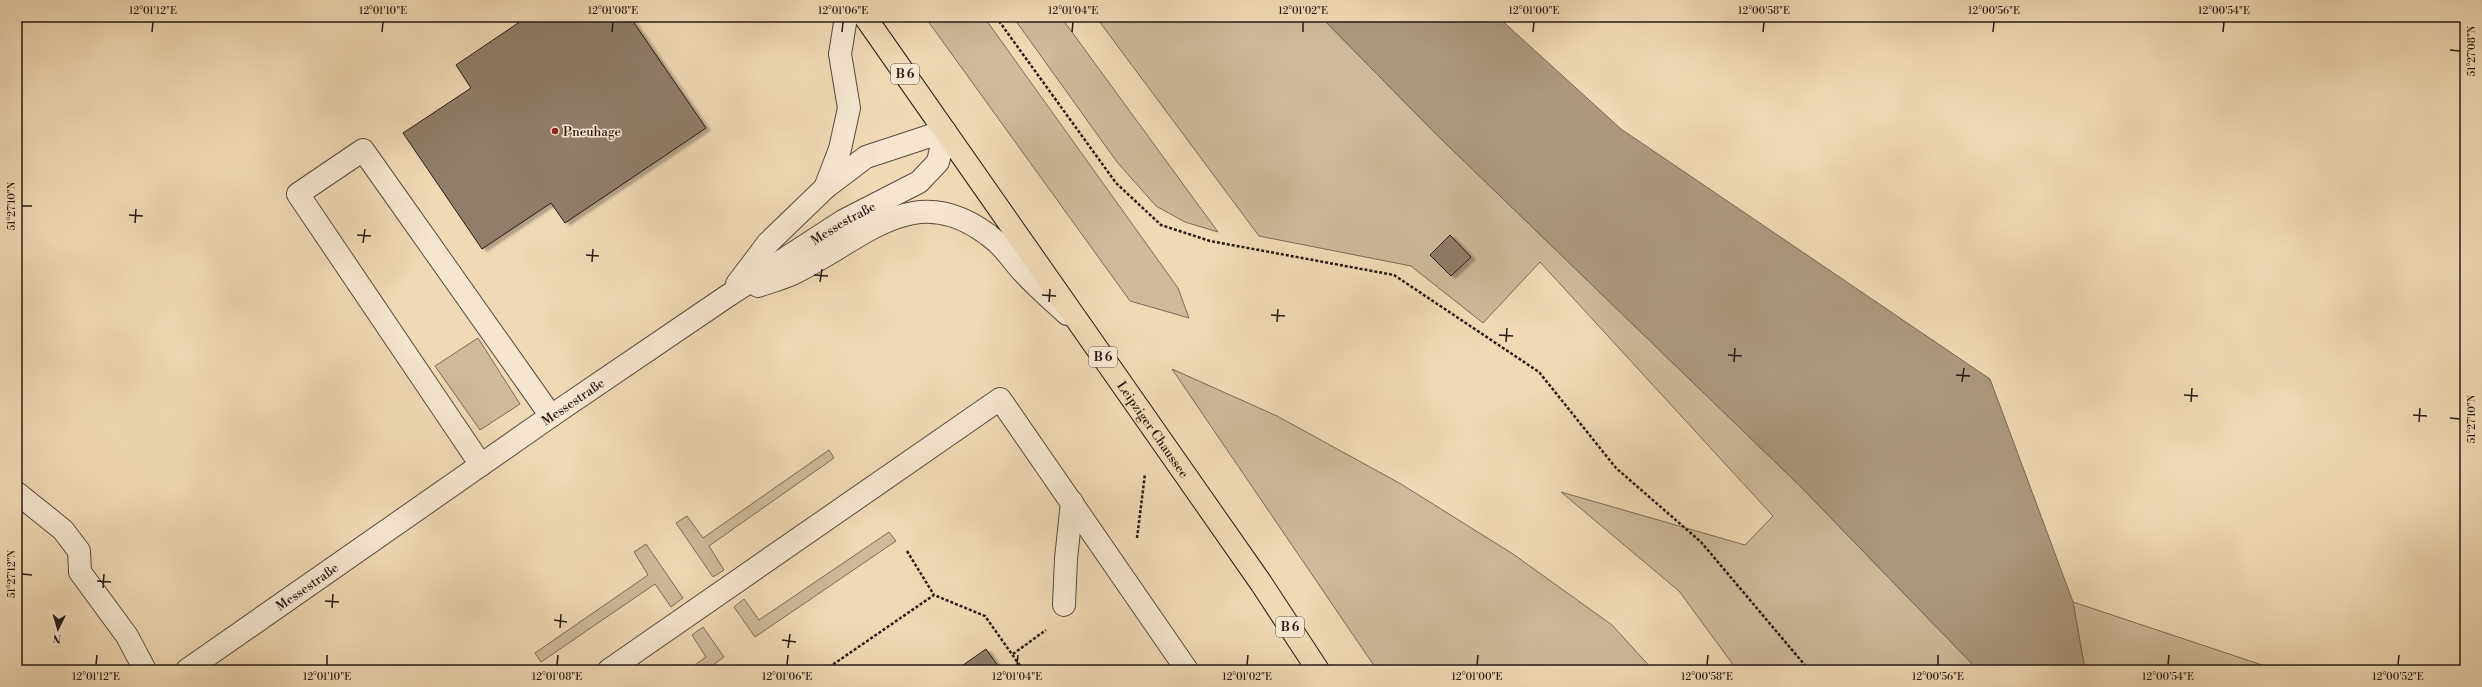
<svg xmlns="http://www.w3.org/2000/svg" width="2482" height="687" viewBox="0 0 2482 687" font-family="'Libre Bodoni',serif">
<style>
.green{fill:#cfb99a;stroke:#7c6a57}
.water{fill:#ad987e;stroke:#786654}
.building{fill:#917d68;stroke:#281a14;filter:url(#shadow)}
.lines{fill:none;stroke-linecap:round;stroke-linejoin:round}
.minor-casing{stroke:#5a4a3c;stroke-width:24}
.major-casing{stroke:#281a14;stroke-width:24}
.path{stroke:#281a14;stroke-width:2.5;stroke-dasharray:3 2;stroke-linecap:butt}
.minor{stroke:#f6e6cf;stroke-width:22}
.major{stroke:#f1d9b5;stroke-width:22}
.ticks{fill:none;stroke:#281a14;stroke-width:1.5}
.poi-dot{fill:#8f2418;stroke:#f6e6cf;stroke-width:1.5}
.labels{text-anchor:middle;stroke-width:3;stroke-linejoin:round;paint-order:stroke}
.shield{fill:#f6e6cf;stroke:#66574c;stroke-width:1}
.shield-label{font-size:12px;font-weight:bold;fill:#281a14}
.poi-label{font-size:13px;fill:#281a14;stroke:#f6e6cf;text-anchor:start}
.street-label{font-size:13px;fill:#281a14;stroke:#f6e6cf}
.neatline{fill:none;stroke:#281a14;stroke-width:1.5}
.ticks-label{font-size:10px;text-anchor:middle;fill:#281a14}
</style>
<defs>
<filter id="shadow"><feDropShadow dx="4.5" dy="2.5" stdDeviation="1" flood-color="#0004"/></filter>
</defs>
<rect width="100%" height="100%" fill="#f1d9b5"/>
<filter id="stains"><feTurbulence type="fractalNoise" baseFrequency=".005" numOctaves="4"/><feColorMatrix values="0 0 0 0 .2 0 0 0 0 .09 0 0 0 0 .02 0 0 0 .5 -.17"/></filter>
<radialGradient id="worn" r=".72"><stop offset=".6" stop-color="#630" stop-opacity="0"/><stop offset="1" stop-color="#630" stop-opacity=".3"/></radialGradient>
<path class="green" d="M925,17H984L1178,288L1189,318L1130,301Z
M1013,17H1061L1218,232L1185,222L1156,206L1117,162Z
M1096,17H1321L1437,135L1801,487L1978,670H1737L1679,591L1561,492L1745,545L1773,516L1540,262L1483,323L1411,266L1259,236Z
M478,338L520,404L480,430L435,366Z
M1172,369L1277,416L1401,484L1513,554L1612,625L1653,670H1377Z
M829,450L834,458L709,546L724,570L713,577L676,523L687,516L703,538Z
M889,532L896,541L755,637L734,607L744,599L759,620Z
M646,544L683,598L671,607L655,584L541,662L535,653L648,575L634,552Z
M2073,602L2277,670H2085Z
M703,627L724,657L706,670H688L706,657L692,635Z"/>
<path class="water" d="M1321,17H1498L1621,129L1990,379L2073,602L2085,670H1978L1801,487L1437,135Z"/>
<path class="building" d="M527,17H630L706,128L565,223L551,203L482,249L403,133L471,88L456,65Z
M1450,235L1471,257L1451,276L1430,255Z
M986,649L1001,670H956Z"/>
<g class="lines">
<defs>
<g id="minor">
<path d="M737,284L768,243L825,188L840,149L849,108L840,54L846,17"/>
<path d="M758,286C769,282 781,279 792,274C866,239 916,173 997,242C1007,251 1015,264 1025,274C1038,288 1053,301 1067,314"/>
<path d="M481,465L298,194L363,150L551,416"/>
<path d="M17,493L63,530L79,551L80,572L127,636L145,670"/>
<path d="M1064,605L1066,559L1072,502"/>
<path id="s1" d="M187,670L551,416L726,297L843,221L919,182L938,162L945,131L866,157L825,188"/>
<path d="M609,670L1000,399L1187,670"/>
</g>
<g id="major">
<path id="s2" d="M865,17L1261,583L1318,670"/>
</g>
</defs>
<use href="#minor" class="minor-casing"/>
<use href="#major" class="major-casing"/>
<path class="path" d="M996,17L1116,183L1161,225L1210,241L1394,275L1539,372L1616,468L1701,542L1809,670
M1137,538L1145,474
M907,551L934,595
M1013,654L1046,630
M825,670L934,595L985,616L1023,670"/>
<use href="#minor" class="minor"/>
<use href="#major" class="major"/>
</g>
<path class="ticks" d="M152,32L153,22M382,32L383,22M612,32L613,22M842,32L843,22M1072,32L1073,22M1303,32V22M1533,32L1534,22M1763,32L1764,22M1993,32L1994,22M2223,32L2224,22M2450,50L2460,51M22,206H32M129,215L143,216M135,223L136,209M357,235L371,236M363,243L365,229M586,255L599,256M592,262L593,249M814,275L828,276M820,282L822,269M1042,295L1056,296M1049,302L1050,289M1271,315L1285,316M1277,322L1278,309M1499,335L1513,336M1506,342L1507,328M1728,355L1742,356M1734,362L1735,348M1956,375L1970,376M1962,382L1964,368M2184,395L2198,396M2191,402L2192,388M2413,415L2427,416M2450,418L2460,419M2419,422L2420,408M22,574L32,575M97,581L111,582M103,588L104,574M325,601L339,602M332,608L333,594M554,620L567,622M560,628L561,614M782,640L796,642M788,648L790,634M96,665L97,655M327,665V655M557,665L558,655M787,665L788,655M1017,665L1018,655M1247,665L1248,655M1477,665L1478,655M1707,665L1708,655M1938,665V655M2168,665L2169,655M2398,665L2399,655"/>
<circle class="poi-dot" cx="555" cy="131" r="4"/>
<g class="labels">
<g class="shield">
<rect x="891" y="64" width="28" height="20" rx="3"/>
<rect x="1089" y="347" width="28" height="20" rx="3"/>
<rect x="1276" y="617" width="28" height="20" rx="3"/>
</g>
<g class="shield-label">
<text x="905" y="78">B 6</text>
<text x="1103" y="361">B 6</text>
<text x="1290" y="631">B 6</text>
</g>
<g class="poi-label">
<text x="563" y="136">Pneuhage</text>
</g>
<g class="street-label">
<text dy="5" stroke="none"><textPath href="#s1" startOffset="794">Messestraße</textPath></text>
<text dy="5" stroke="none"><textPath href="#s1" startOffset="470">Messestraße</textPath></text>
<text dy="5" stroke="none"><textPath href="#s2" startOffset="503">Leipziger Chaussee</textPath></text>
<text dy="5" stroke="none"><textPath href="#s1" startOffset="146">Messestraße</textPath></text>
</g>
</g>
<rect width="2482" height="687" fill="none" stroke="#f1d9b5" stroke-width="44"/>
<g transform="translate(58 629) rotate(185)" stroke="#f6e6cf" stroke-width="3" paint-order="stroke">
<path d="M0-3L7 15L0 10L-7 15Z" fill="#281a14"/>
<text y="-6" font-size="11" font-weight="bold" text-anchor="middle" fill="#281a14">N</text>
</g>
<rect x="22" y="22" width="2438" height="643" class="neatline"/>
<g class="ticks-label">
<text x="153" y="14">12°01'12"E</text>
<text x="383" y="14">12°01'10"E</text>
<text x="613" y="14">12°01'08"E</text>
<text x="843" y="14">12°01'06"E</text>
<text x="1073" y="14">12°01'04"E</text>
<text x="1303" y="14">12°01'02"E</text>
<text x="1534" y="14">12°01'00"E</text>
<text x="1764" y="14">12°00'58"E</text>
<text x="1994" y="14">12°00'56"E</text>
<text x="2224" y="14">12°00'54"E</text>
<text transform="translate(2471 51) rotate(-90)" y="4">51°27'08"N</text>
<text transform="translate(11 206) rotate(-90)" y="4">51°27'10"N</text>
<text transform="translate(2471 419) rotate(-90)" y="4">51°27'10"N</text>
<text transform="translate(11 574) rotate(-90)" y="4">51°27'12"N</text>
<text x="96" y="680">12°01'12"E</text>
<text x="327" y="680">12°01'10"E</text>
<text x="557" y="680">12°01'08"E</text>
<text x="787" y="680">12°01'06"E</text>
<text x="1017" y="680">12°01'04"E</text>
<text x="1247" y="680">12°01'02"E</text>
<text x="1477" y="680">12°01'00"E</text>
<text x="1707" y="680">12°00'58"E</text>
<text x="1938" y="680">12°00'56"E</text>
<text x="2168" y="680">12°00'54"E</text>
<text x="2398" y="680">12°00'52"E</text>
</g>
<rect width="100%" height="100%" filter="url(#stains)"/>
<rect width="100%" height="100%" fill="url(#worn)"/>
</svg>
